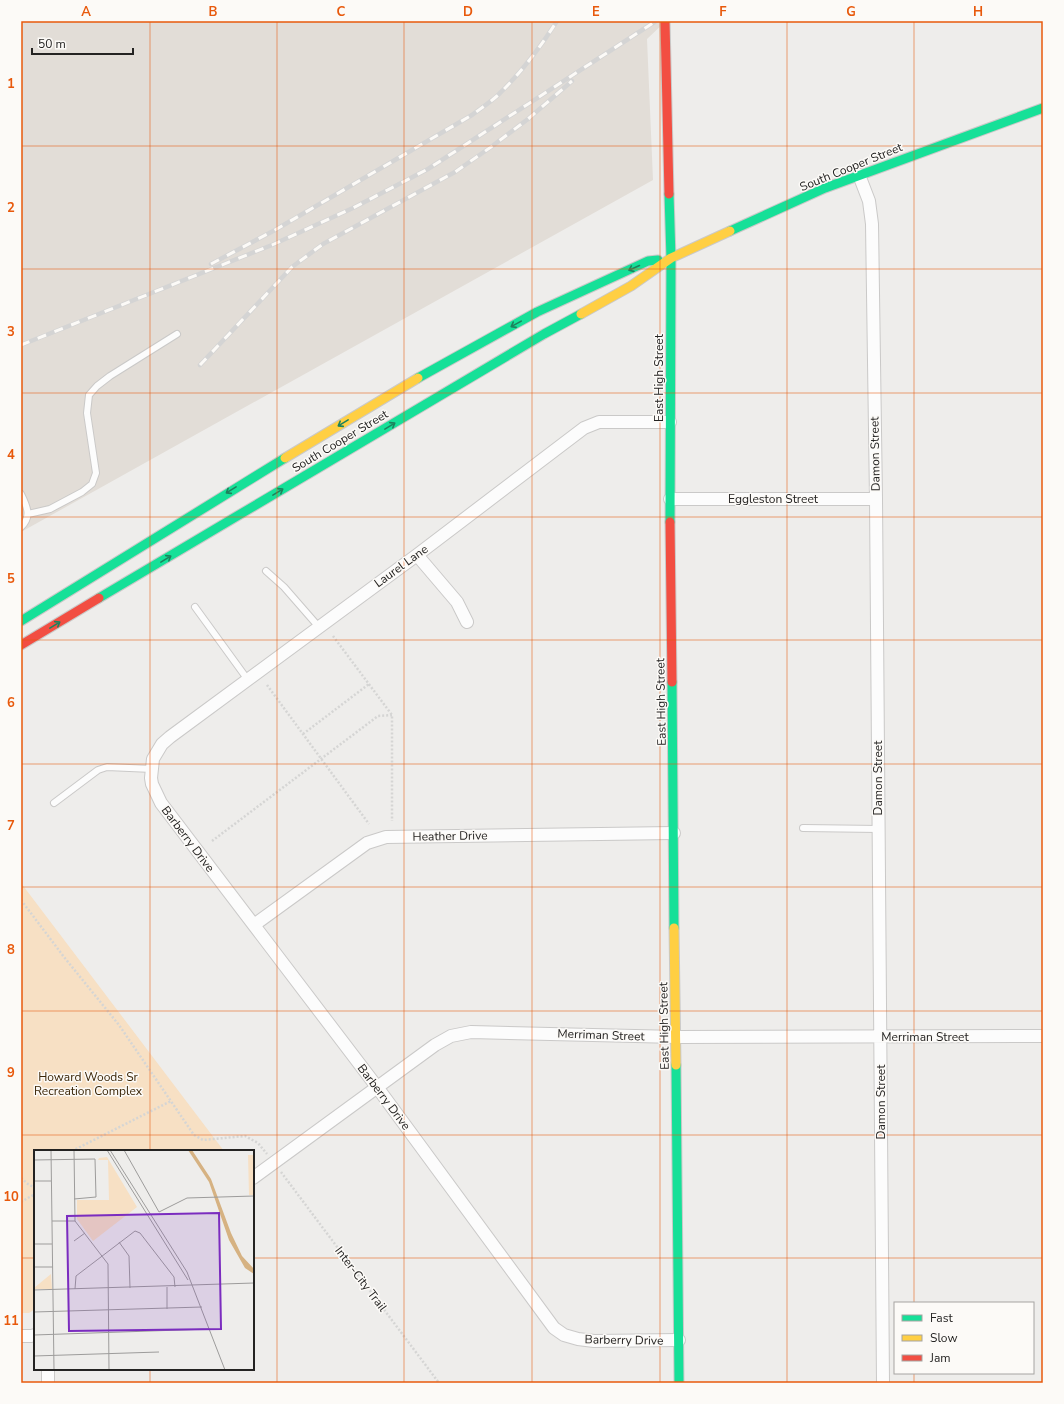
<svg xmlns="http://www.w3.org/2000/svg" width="1064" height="1404" viewBox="0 0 1064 1404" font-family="'Nunito Sans',sans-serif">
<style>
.built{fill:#e2ddd7}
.green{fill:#f7e0c4}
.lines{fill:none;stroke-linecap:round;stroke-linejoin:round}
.lane-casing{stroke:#cac9c8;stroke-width:8}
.street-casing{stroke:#cac9c8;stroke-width:14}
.fast-casing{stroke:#cac9c8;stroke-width:11}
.slow-casing{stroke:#cac9c8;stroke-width:11}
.jam-casing{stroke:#cac9c8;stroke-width:11}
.path{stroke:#d5d5d4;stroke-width:2.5;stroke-dasharray:2 2;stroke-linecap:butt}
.lane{stroke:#fcfcfc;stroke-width:6}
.street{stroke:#fcfcfc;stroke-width:12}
.fast{stroke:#16e098;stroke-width:9}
.slow{stroke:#ffcf43;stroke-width:9}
.jam{stroke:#f24e42;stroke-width:9}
.rail-casing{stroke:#d4d4d4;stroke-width:4.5}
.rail{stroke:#fcfaf7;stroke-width:3;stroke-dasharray:9;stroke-linecap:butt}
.oneway{stroke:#1d825d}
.grid{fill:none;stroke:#e8590c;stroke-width:1;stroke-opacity:0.55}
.labels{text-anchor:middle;stroke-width:3;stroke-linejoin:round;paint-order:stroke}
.street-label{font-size:12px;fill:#242322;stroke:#fcfaf7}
.park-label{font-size:12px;fill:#3a2506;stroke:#fcfaf7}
.inset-road{fill:none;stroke:#9d9c9b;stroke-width:1}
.view{fill:#7b2cbf;fill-opacity:0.15;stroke:#7b2cbf;stroke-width:2}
.inset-edge{fill:none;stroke:#242322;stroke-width:2}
.neatline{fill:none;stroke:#e8590c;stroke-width:1.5}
.grid-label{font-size:13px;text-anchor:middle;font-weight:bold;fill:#e8590c}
</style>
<rect width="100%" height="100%" fill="#eeedeb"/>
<path class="built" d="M21,21H666L647,39L653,180L21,532Z"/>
<path class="green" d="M21,883L224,1151H35V1309L29,1313H21Z"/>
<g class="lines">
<defs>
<path id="lane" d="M21,494C27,506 32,517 21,527
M28,514L50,509L82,492L92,484L96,473L87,413L89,395L97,386L110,376L177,334
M266,571L284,587L318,626
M195,607L248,680
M54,803L98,770L107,767L152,769
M803,828L879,829"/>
<path id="street" d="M859,175L869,201L872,224L876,499L883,1383
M670,422H599L584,428L417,555L170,737L162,744L153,759L151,778L152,784L161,803L377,1087L554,1328L564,1335L578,1339L594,1341L679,1340
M670,499H876
M417,555L457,602L467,622
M254,925L367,843L386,837L674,833
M253,1178L435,1045L451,1036L471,1032L677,1037L1043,1036
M21,1336H31L35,1335
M48,1369V1383"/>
<path id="fast" d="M669,194L671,258L670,522
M730,231L825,188L1043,108
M418,378L537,312L648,261L658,260
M99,598L544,334L581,314
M21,621L285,458
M672,682L674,928
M676,1065L679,1383"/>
<path id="slow" d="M581,314L631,286L671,258L730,231
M285,458L418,378
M674,928L676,1065"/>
<path id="jam" d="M665,21L669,194
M670,522L672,682
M21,645L99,598"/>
</defs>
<use href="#lane" class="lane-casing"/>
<use href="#street" class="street-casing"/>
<use href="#fast" class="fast-casing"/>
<use href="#slow" class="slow-casing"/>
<use href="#jam" class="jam-casing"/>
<path class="path" d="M333,636L392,715V821
M267,685L369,824
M303,734L369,684
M212,841L378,716L392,715
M21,900L64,957L119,1025L194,1135L203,1140L245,1136L258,1143L267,1154
M72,1151L171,1101
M281,1172L439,1383
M21,1178L28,1184L35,1188
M21,1202L35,1194"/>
<use href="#lane" class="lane"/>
<use href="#street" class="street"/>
<use href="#fast" class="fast"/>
<use href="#slow" class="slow"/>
<use href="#jam" class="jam"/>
<defs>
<path id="rail" d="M211,264L275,230L472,115C480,109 489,103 497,96C520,74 540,48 557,21
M21,345L272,245L353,208L428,169L656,21
M200,365L292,267L323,244L455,172L491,147L528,119L572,81"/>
</defs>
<use href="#rail" class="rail-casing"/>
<use href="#rail" class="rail"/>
</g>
<defs><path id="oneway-shaft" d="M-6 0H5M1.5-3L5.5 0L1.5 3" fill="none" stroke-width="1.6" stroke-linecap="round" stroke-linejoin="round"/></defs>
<g class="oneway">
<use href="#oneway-shaft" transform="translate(634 268) rotate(156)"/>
<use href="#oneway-shaft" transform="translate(516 324) rotate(151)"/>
<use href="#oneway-shaft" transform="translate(343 423) rotate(149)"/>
<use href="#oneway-shaft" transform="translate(390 426) rotate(-31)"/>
<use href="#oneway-shaft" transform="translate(231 490) rotate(148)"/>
<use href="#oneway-shaft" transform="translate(278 492) rotate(-31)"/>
<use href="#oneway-shaft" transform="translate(166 559) rotate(-31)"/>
<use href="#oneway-shaft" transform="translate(55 625) rotate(-31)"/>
</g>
<path class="grid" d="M150,21V1151M277,21V1383M404,21V1383M532,21V1383M660,21V1383M787,21V1383M914,21V1303M21,146H1043M21,269H1043M21,393H1043M21,517H1043M21,640H1043M21,764H1043M21,887H1043M21,1011H1043M21,1135H1043M21,1258H35M253,1258H1043M150,1369V1383M914,1373V1383"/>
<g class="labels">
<g class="street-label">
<text transform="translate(851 167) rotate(-22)" y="4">South Cooper Street</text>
<text transform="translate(659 378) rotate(-90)" y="4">East High Street</text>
<text transform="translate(340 441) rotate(-31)" y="4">South Cooper Street</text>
<text transform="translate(875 454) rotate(-91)" y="4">Damon Street</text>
<text x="773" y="503">Eggleston Street</text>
<text transform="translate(401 566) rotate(-36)" y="4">Laurel Lane</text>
<text transform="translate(661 702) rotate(-91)" y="4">East High Street</text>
<text transform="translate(878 778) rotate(-90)" y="4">Damon Street</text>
<text transform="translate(450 836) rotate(-1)" y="4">Heather Drive</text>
<text transform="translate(188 839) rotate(53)" y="4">Barberry Drive</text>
<text transform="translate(664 1026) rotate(-91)" y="4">East High Street</text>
<text transform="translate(601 1035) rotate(2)" y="4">Merriman Street</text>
<text x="925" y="1041">Merriman Street</text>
<text transform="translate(384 1097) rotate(53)" y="4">Barberry Drive</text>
<text transform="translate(881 1102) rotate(-90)" y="4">Damon Street</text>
<text transform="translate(361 1279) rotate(53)" y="4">Inter-City Trail</text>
<text transform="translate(624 1340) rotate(1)" y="4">Barberry Drive</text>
</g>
<g class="park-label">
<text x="88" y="1081">Howard Woods Sr<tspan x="88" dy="14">Recreation Complex</tspan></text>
</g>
</g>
<g transform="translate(34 1150)">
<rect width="220" height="220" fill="#eeedeb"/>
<path d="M214,5H220V45H215ZM73,7L103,57L59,91L43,69V50H75L74,10H64L65,8ZM17,124L18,139H0V138Z" fill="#f7e0c4"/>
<path d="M154,0H158L177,29L197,83L208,106L220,119V124L211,118L195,90L175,32Z" fill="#d6b282"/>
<path class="inset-road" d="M17,0L20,220M40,0L41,71M73,0L154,130M76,0L153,122L191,220M90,0L125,62L153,48L220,46M0,10L61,9L62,47L40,49M0,31H17M18,71H41M41,71L74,114L75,220M40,91L51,83M85,92L95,106L96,138M0,94H18M0,117H19M133,137V159M41,139L42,126L101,81L106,83L140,127L141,137M0,140L220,133M0,162L168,157M0,185L175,179M0,206L125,202"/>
<path class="view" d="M185,63L187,179L35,181L33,66Z"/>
<rect width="220" height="220" class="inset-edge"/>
</g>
<rect width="1064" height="1404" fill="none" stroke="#fcfaf7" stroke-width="44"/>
<rect x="894" y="1302" width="140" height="72" fill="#fcfaf7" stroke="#a6a4a2"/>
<rect x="902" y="1315" width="20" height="6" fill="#16e098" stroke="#a6a4a2"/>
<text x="930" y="1322" font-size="12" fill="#242322">Fast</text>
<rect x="902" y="1335" width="20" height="6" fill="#ffcf43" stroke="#a6a4a2"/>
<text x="930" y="1342" font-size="12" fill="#242322">Slow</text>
<rect x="902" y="1355" width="20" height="6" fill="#f24e42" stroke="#a6a4a2"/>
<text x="930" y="1362" font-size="12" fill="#242322">Jam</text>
<path d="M32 48v6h101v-6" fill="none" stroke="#242322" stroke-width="2"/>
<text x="38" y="48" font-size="12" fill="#242322" stroke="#fcfaf7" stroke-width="3" paint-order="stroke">50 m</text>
<rect x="22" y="22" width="1020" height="1360" class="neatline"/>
<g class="grid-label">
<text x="86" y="16">A</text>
<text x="213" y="16">B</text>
<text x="341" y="16">C</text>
<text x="468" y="16">D</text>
<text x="596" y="16">E</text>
<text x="723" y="16">F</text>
<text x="851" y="16">G</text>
<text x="978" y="16">H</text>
<text x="11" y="88">1</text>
<text x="11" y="212">2</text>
<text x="11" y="336">3</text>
<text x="11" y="459">4</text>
<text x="11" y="583">5</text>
<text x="11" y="707">6</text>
<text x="11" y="830">7</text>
<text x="11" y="954">8</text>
<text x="11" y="1077">9</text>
<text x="11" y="1201">10</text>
<text x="11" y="1325">11</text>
</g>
</svg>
